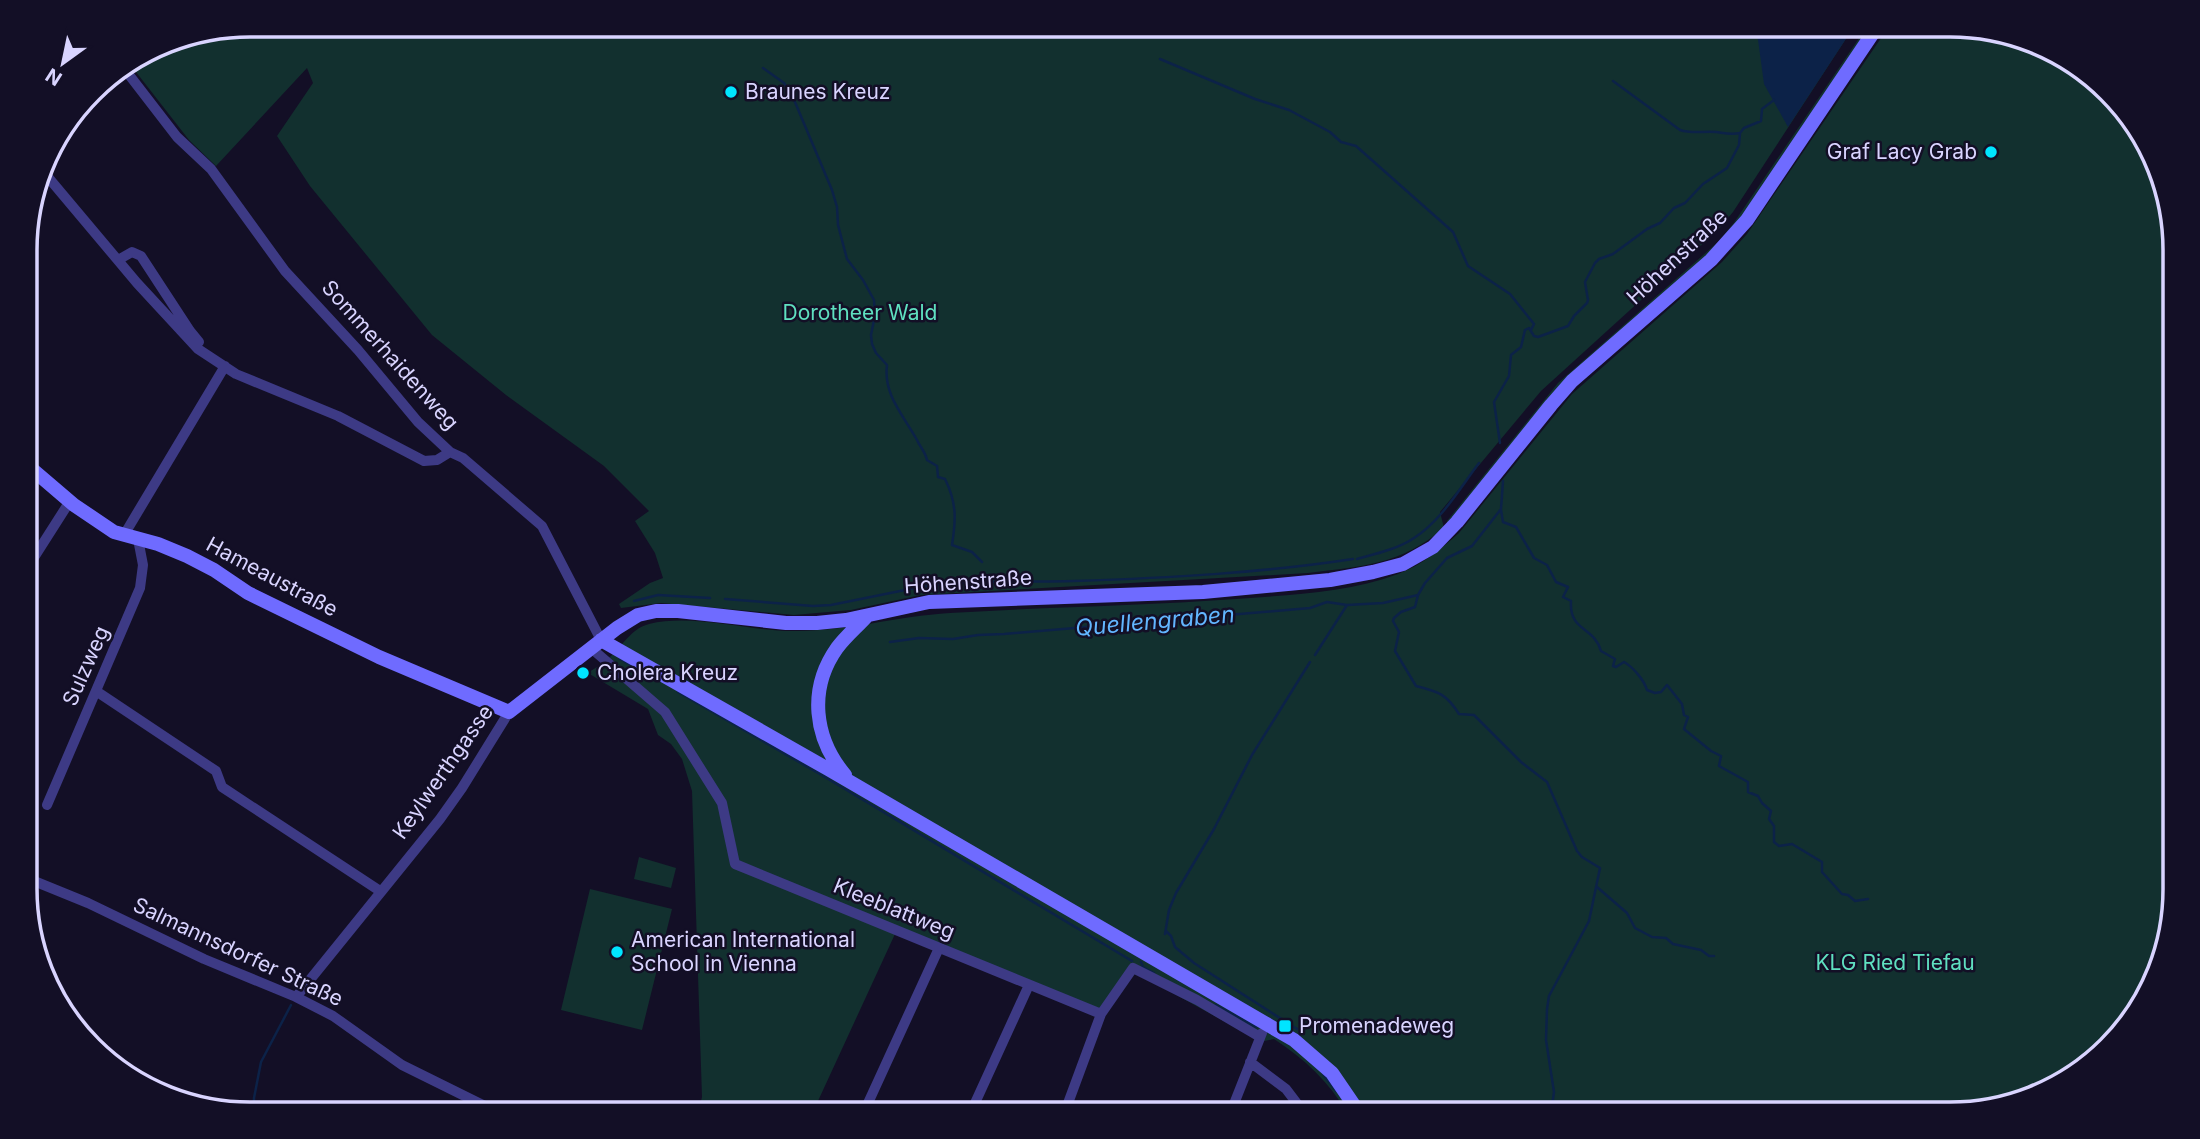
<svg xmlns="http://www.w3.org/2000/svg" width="2200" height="1139" viewBox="0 0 2200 1139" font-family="Inter,sans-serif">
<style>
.green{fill:#12302f}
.water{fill:#0c2248}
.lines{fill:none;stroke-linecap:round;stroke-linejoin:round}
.stream{stroke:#0c2248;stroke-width:2.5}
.street{stroke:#3d3a85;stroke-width:10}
.secondary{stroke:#6f6bff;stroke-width:14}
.poi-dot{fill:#00e5ff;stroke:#130f26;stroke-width:2.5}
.labels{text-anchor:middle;stroke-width:5;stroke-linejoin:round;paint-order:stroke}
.poi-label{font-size:21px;fill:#d9d4ff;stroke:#130f26;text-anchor:start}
.street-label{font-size:21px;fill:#d9d4ff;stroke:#130f26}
.park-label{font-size:21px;fill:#5fe0c0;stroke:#130f26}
.water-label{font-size:23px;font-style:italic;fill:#62b6ff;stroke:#130f26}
.rim{fill:none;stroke:#d9d4ff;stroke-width:3.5}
</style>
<rect width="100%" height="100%" fill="#130f26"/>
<path class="green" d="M250,24L1855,25L1733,212L1718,230L1541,391L1440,512L1444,528C1400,565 1363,566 1308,573L921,595L851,610L794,615L661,603L621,608L619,604L650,583L663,578L655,553L635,521L649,511L604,466L506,395L432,335L310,186L277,136L313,83L307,68L216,166L189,140L129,63L164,42Z
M1868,25H1873L1754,201L1723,242L1652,304L1447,526V521L1558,383L1718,242L1733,224Z
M1890,25H1950L2050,48L2137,124L2174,221L2175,890L2152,989L2075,1077L1965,1114H1348C1329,1082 1305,1059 1274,1039L1264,1041L1249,1035L1140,975L1132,974L1102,1019L895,934L812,1114H698L702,1097L692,791L682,759L671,744L658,735L648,709L588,673C596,667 606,662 613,654C624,643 633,628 649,624C695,613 750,632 797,631C848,631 898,616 950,613C1045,607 1140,606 1236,599C1289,595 1347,593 1398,574C1422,565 1440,550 1459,533L1572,394L1722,262L1747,234Z
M639,857L676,868L671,888L634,879Z
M590,889L672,909L642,1030L561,1010Z"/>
<path class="water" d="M1756,25H1855L1788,127L1764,84Z"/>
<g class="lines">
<path class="stream" d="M1160,59L1255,99L1289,110L1330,132L1341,142L1356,146L1453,232L1468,266L1510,294L1534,324L1531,330
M763,68L784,83L792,95L832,190L837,207L838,225L847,259L863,280L874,300L875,315L871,335L872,344L876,353L887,365C883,395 904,416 917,440C920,447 925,451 927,460L937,466L938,477L945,479C957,503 956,520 952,545L972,552L982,562
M1613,81L1680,130C1692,134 1703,131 1716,132C1724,133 1731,135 1740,133
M1500,443L1494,402L1509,376L1511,355L1521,347L1525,330L1529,328L1534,336L1538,337L1568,326L1574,316L1587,303L1588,300L1585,282L1595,263L1599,259L1613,254L1647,229L1660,223L1674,208L1685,203L1703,184L1727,168L1739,145L1740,133L1744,128L1761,121L1762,109L1774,100
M1503,481L1501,509L1472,546L1447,558L1425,583L1418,595L1415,607L1401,612L1394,618L1393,621L1399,632L1395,651L1416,686C1438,692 1446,693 1459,714L1474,715L1521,762L1547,782L1577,851L1582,857L1600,868L1589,921L1549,996L1547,1009L1546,1040L1554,1092L1551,1114
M1501,510L1503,522L1516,527L1534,558L1547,565L1556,582L1568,587L1563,597L1571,601C1569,632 1594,626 1601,651L1615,659L1613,666L1616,667L1624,662C1633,667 1644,680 1647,690L1655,693L1661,692L1667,685L1682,704L1684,715L1688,717L1684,729L1711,751L1721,756L1719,766L1748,782V792L1758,796L1762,803L1771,811L1769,819L1774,826V842L1779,846L1792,844L1822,862V872L1842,894L1848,895L1855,901L1868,899
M1357,559C1375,554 1398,549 1414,538C1441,521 1460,488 1479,463
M955,583C995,581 1034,582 1074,581C1167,578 1261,573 1353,559
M917,587L953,583
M725,599L813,606L831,605L915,588
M634,601L658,595L710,598
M890,642L919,638L953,639L978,635L1004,634L1310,608L1327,602L1347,605L1383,603L1418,595
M1315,655L1347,605
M620,659L660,681
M678,692L820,774L1132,961
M1597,887L1627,913L1635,928L1652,937L1666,938L1673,944L1701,950L1709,956H1714
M1166,931L1171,936L1175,947L1194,963L1297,1029
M1165,934L1169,910L1176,893L1214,829L1252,755L1310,662
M1141,962L1143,967L1154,973
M1216,1005L1256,1027
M1323,1074L1336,1091
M254,1114V1098L261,1062L291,1005"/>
<path class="street" d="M123,67L177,137L211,169L285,271L358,350L418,422L450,452L463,458L542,526L601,640
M42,170L137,283L198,349L236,374L338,416L424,461L437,460L450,452
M118,260L132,252L141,256L190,331L199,342
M124,535L225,366
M26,570L70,501
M591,648L665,712L722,803L735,864L1101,1014
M96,691L216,771L222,787L380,891
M47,805L140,588L143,565L138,539
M26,888L34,881L88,903L204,959L296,997L333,1016L402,1065L501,1114
M26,893L29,899L26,907
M296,997L440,819L462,788L509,712
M1250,1062L1286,1089L1305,1114
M863,1114L939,948
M970,1114L1029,985
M1064,1114L1101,1014L1133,968L1197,1000L1260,1037
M1230,1114L1262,1033"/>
<path class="secondary" d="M26,464L74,505L114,532L158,544L187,556L214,570L248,593L379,657L509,712L617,628L638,615L656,611H678L786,623H817L846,620L929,602L1203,592L1330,580L1373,572L1403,564L1433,547L1457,522L1551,405L1572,381L1711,260L1747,220L1879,24
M601,640L828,769L1294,1040L1332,1073L1360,1114
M845,775C814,738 808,689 837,648C846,636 857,627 867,616"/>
</g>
<g class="poi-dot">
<circle cx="731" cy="92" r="7"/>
<circle cx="1991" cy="152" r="7"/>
<circle cx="583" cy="673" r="7"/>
<circle cx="617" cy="952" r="7"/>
<rect x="1278" y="1019" width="14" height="14" rx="3.5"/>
</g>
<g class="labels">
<g class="poi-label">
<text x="745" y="99">Braunes Kreuz</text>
<text x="1977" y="159" text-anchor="end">Graf Lacy Grab</text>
<text x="597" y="680">Cholera Kreuz</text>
<text x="631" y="947">American International<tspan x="631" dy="24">School in Vienna</tspan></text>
<text x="1299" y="1033">Promenadeweg</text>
</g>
<g class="street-label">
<text transform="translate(1677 257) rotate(-43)" y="7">Höhenstraße</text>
<text transform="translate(390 355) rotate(48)" y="7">Sommerhaidenweg</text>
<text transform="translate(272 577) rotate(28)" y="7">Hameaustraße</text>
<text transform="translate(968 582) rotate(-4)" y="7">Höhenstraße</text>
<text transform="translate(86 666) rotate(-66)" y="7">Sulzweg</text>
<text transform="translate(443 772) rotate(-55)" y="7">Keylwerthgasse</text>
<text transform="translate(894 909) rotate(22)" y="7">Kleeblattweg</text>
<text transform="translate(238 952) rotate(25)" y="7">Salmannsdorfer Straße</text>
</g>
<g class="park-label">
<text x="860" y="320">Dorotheer Wald</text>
<text x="1895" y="970">KLG Ried Tiefau</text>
</g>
<g class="water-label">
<text transform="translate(1155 621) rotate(-5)" y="8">Quellengraben</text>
</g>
</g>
<path d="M0 0H2200V1139H0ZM250 37H1950A213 213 0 0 1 2163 250V889A213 213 0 0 1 1950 1102H250A213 213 0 0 1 37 889V250A213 213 0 0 1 250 37Z" fill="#130f26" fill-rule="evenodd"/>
<path class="rim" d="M250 37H1950A213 213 0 0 1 2163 250V889A213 213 0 0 1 1950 1102H250A213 213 0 0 1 37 889V250A213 213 0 0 1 250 37Z"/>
<g transform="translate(63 63) rotate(213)" stroke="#130f26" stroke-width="5" paint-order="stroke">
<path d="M0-5L12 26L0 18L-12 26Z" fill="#d9d4ff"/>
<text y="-10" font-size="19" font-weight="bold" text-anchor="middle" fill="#d9d4ff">N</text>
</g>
</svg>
